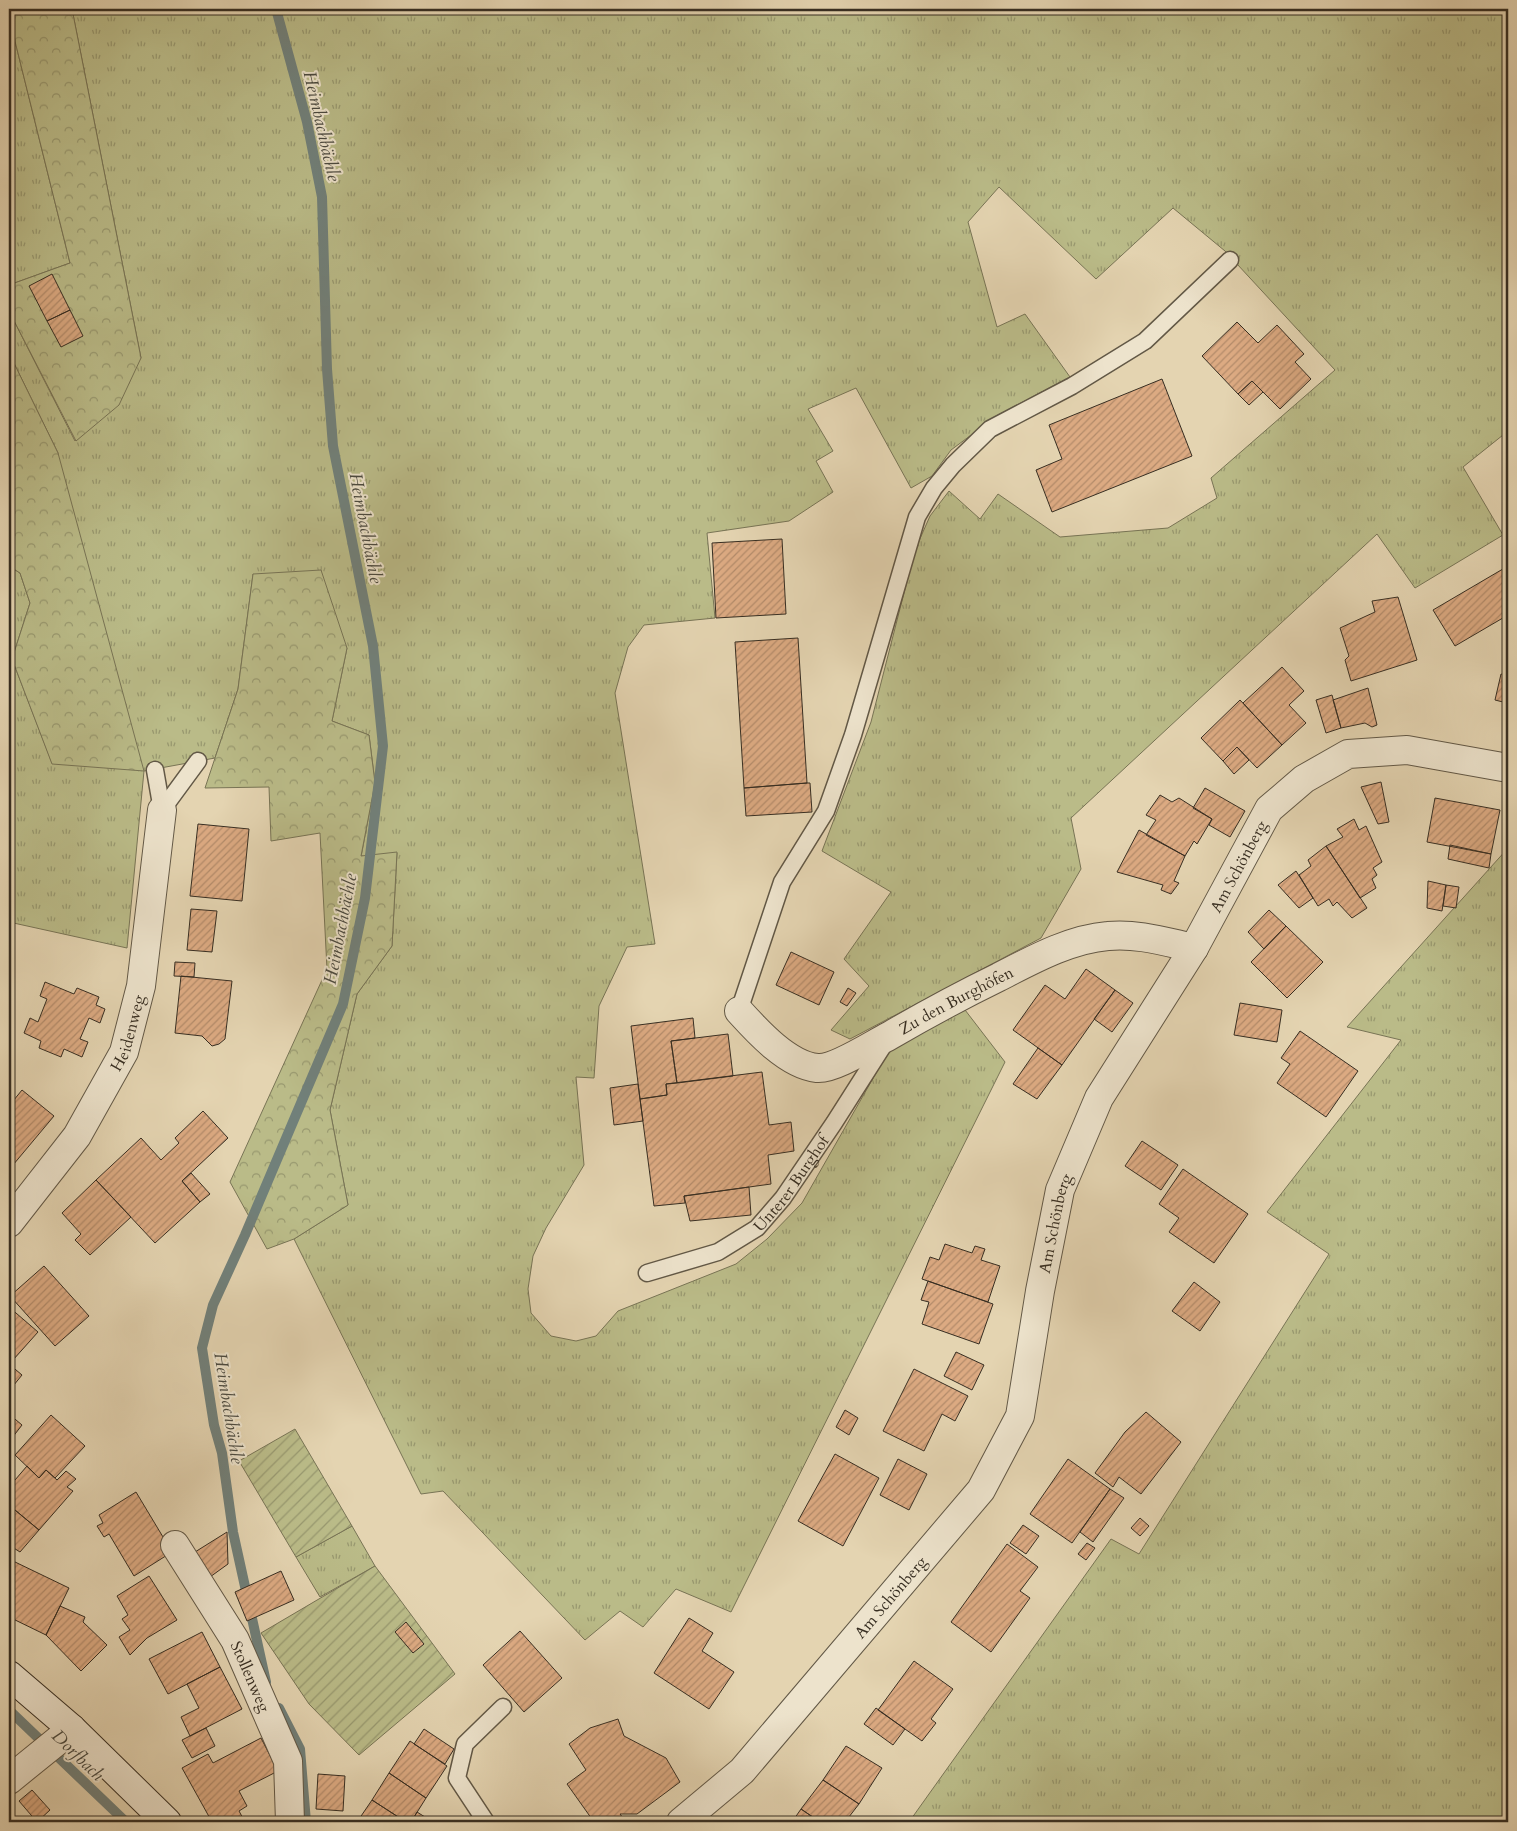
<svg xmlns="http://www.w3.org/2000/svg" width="1517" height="1831" viewBox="0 0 1517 1831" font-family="Cardo,serif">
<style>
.grass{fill:url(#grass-tufts);stroke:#787455}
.forest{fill:url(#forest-crowns);stroke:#787455}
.garden{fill:url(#garden-furrows);stroke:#787455}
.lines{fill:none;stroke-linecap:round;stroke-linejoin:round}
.stream{stroke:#71807a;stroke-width:10}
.building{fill:url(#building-hatch);stroke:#372e22}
.service-casing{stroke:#625846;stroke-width:19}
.minor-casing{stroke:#625846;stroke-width:30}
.secondary-casing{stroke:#372e22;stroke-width:30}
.service{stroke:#ede3cc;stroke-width:16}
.minor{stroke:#ede3cc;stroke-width:28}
.secondary{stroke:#ede3cc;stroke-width:28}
.labels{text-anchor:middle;stroke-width:4;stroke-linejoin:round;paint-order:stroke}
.street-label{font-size:16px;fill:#372e22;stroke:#ede3cc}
.water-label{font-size:18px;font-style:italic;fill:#4a493f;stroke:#ede3cc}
</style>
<defs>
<pattern id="grass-tufts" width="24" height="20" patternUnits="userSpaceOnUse" patternTransform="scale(1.25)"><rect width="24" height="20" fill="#babb88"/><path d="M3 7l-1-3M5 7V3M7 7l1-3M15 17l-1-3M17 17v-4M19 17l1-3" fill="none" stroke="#98986f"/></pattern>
<pattern id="forest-crowns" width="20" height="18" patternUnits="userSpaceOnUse" patternTransform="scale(1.25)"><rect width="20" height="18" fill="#babb88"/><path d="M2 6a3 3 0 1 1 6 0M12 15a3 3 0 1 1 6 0" fill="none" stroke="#98986f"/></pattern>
<pattern id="garden-furrows" width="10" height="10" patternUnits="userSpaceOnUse" patternTransform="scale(1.25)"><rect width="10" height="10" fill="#babb88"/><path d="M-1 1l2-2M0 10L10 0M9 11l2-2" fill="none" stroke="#98986f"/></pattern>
<pattern id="building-hatch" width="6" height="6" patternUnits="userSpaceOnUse" patternTransform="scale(1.25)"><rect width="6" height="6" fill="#dcaa82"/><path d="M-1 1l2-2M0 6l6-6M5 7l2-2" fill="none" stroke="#b38b6a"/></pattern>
</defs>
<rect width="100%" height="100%" fill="#e4d4b1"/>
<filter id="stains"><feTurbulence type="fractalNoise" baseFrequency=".004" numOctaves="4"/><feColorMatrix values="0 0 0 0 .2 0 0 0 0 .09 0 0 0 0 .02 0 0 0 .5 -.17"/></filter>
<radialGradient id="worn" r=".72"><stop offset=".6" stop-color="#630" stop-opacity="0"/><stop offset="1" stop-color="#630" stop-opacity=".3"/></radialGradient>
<path class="grass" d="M72,9H1508V431L1463,467L1503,535L1415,588L1377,534L1071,818L1081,869L1041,938L850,1039L831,1030L869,986L844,959L891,892L822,851L871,722L915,550L930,516L949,491L980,519L998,494L1060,537L1168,528L1217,498L1211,478L1335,370L1225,251L1173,208L1096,279L999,187L968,222L997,327L1025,314L1070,377L998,415L951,450L932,476L911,488L856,388L808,409L833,451L816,461L833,492L789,521L707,533L715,618L644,625L628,647L615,693L655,944L627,947L599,1006L594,1078L576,1077L584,1165L546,1228L533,1256L528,1289L531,1313L551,1336L576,1341L596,1336L618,1311L736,1264L767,1239L802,1203L892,1045L962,1006L1005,1062L731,1612L676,1589L643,1627L620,1611L585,1640L443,1491L421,1494L294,1239L348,1205L330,1110L357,994L392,946L397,853L361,857L375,783L369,735L332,721L347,648L253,574L238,689L215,758L144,771L127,948L9,922V566L20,573L30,603L12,659L52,763L58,453L9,353V311L75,441L141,358Z
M9,17L70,263L9,285Z
M1508,848V1822H909L1111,1539L1139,1554L1329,1254L1267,1212L1401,1040L1347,1027Z
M352,1526L375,1566L320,1597L296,1557Z"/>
<path class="forest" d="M9,9H72L141,358L119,405L76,441L9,311V285L70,263L9,17Z
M9,353L58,453L144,771L52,764L12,659L30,603L20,573L9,566V508L13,501L9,487Z
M321,570L347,648L332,721L369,735L375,783L361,856L397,852L392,946L357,994L330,1110L348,1205L294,1239L267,1249L230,1182L327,969L320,833L271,841L269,787L205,788L238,689L253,574Z"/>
<path class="garden" d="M295,1429L352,1526L296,1557L239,1461Z
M375,1566L455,1674L359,1755L309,1704L261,1633Z"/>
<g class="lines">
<path class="stream" d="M266,1682L233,1532L222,1453L214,1425L202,1348L213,1305L245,1235L343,1004L365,898L383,746L373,646L333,446L327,369L322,197L307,122L276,9
M279,1708L300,1749L306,1822
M9,1710L126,1822"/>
</g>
<path class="building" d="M52,274L70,310L47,321L29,286Z
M70,310L83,336L61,347L47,321Z
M1237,322L1258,343L1277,325L1304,354L1295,362L1311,379L1280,409L1252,381L1238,394L1202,356Z
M1162,379L1192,456L1052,512L1036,470L1062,459L1049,425Z
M1252,381L1263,392L1249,405L1238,394Z
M782,539L786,614L716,618L712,543Z
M1508,566V615L1455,646L1433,610Z
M1398,597L1417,660L1351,681L1345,660L1349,656L1340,628L1375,612L1372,601Z
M798,638L807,783L744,788L735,642Z
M1282,667L1304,691L1289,705L1306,723L1282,745L1243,703Z
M1501,674L1508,676V724L1503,722L1507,703L1495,700Z
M1368,688L1377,725L1372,727L1365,723L1341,728L1333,700Z
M1332,695L1341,728L1326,733L1316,700Z
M1240,700L1282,745L1257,768L1237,747L1223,761L1201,738Z
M1237,747L1249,760L1234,774L1223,761Z
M1381,782L1389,822L1378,824L1361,787Z
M807,783H810L812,812L746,816L744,788Z
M1205,788L1245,811L1230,837L1209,825L1212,819L1193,808Z
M1160,795L1172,802L1179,798L1212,819L1197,844L1194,841L1185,856L1146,835L1156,820L1146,815Z
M1435,798L1500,810L1491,854L1427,842Z
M1354,819L1359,830L1366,826L1382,862L1373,868L1377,875L1372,879L1376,888L1360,898L1326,846L1343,837L1337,829Z
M198,824L249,829L242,901L190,896Z
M1139,830L1185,856L1174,881L1179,883L1171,894L1161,890L1163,885L1117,872Z
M1450,845L1491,854L1489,868L1448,859Z
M1326,846L1367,908L1352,918L1337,902L1333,906L1329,899L1318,906L1299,875L1311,866L1308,860Z
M1296,871L1313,898L1299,908L1278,885Z
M1428,881L1446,885L1442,911L1427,908Z
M1446,885L1459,887L1456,908L1443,906Z
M191,909L217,911L212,952L187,950Z
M1269,910L1286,926L1264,949L1248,932Z
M1286,926L1323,962L1287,998L1251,962Z
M791,952L834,972L819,1005L776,985Z
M175,962L195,963L194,977L174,976Z
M1086,969L1115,990L1062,1065L1013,1030L1045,985L1065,999Z
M181,976L232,981L225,1039L219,1044L212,1046L202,1036L175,1033Z
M45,982L74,994L77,988L99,997L96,1005L105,1009L100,1023L89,1018L80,1039L88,1042L82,1057L64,1049L61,1057L39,1048L41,1041L24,1033L30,1018L38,1022L47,999L40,996Z
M848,988L856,993L847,1006L840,1002Z
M1115,990L1133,1003L1112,1032L1094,1019Z
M1240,1003L1282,1010L1277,1042L1234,1035Z
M693,1018L695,1038L671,1041L677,1083L666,1084L667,1095L640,1099L631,1026Z
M1300,1031L1358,1071L1326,1117L1277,1083L1290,1064L1281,1058Z
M728,1034L733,1076L677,1083L671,1041Z
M1038,1048L1062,1065L1037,1099L1013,1084Z
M762,1072L769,1125L791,1122L794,1151L768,1155L771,1184L684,1196L685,1203L654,1206L640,1099L667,1095L666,1084Z
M638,1084L643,1121L614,1125L610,1088Z
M22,1090L54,1116L13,1165L9,1162V1106Z
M203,1111L228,1138L182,1181L200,1202L155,1243L96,1180L141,1138L161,1160L179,1143L175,1138Z
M1142,1141L1178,1165L1161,1190L1125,1166Z
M1183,1169L1248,1214L1214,1263L1169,1232L1179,1218L1159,1204Z
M191,1173L210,1194L200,1202L182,1181Z
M96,1180L131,1217L90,1255L75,1240L81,1234L62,1213Z
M749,1187L751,1215L690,1221L684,1196Z
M945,1244L972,1253L975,1246L985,1249L981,1260L1000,1266L988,1302L922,1279L930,1257L939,1260Z
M44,1266L89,1316L55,1346L10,1296Z
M928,1281L993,1304L979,1344L922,1324L929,1302L921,1300Z
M1194,1282L1220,1302L1200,1331L1172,1311Z
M9,1307L38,1332L13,1360L9,1356Z
M956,1352L984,1365L972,1390L944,1376Z
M9,1364L22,1375L9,1391Z
M914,1369L968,1396L955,1421L942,1414L924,1451L883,1431Z
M845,1410L858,1418L849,1435L836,1427Z
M1146,1412L1181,1442L1141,1494L1119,1477L1113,1487L1095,1473L1125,1432Z
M9,1414L22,1425L12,1438L9,1435Z
M51,1415L85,1446L55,1478L46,1470L39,1478L15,1455Z
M835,1454L879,1478L843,1546L798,1521Z
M898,1459L927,1474L909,1510L880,1495Z
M1068,1459L1110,1489L1072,1543L1030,1514Z
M27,1466L39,1478L46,1470L57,1480L66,1471L76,1479L67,1487L73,1491L39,1530L9,1505V1487Z
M1110,1489L1124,1498L1093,1542L1080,1532Z
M136,1492L172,1552L134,1576L109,1534L104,1537L97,1526L103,1523L99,1515Z
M9,1505L39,1530L20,1552L9,1545Z
M1140,1518L1149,1526L1140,1536L1131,1528Z
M1023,1525L1039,1536L1026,1554L1010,1543Z
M227,1532L228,1564L203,1582L187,1557Z
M1087,1543L1095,1548L1086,1560L1078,1554Z
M1007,1544L1038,1567L1020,1591L1030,1598L991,1652L951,1622Z
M13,1561L69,1588L46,1635L9,1617V1572Z
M281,1571L294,1600L247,1621L235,1592Z
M149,1576L177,1620L147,1638L130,1655L119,1637L130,1630L122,1619L128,1615L117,1596Z
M60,1606L85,1617L83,1622L107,1645L81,1671L46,1635Z
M689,1618L713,1633L702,1651L734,1672L709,1709L654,1673Z
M406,1622L424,1644L413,1653L395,1632Z
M520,1631L562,1678L524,1712L483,1665Z
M202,1632L220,1667L168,1694L149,1659Z
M914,1661L953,1689L931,1719L936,1723L922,1741L878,1710Z
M220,1667L242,1709L190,1736L181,1717L199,1708L187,1684Z
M876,1708L905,1729L893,1745L864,1724Z
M618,1719L624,1736L666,1758L680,1782L637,1814H620L626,1822H594L567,1784L586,1770L569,1744L590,1728Z
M206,1728L215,1746L192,1758L182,1740Z
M424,1729L454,1749L445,1764L414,1744Z
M261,1738L278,1771L239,1791L247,1806L239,1811L245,1822H212L182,1768L208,1754L213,1763Z
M410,1741L447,1766L426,1798L389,1773Z
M846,1746L882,1768L859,1804L823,1780Z
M389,1773L426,1798L411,1822H406L372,1800Z
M318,1774L345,1776L343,1811L316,1809Z
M823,1780L859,1804L845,1822H820L801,1809Z
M32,1790L50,1810L37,1822L19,1801Z
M372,1800L406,1822H357Z
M801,1809L820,1822H792Z
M417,1812L433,1822H411Z"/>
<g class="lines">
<defs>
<g id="service">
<path d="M155,770L162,810"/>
<path d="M162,810L198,761"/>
<path d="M739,1011L782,882L826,811L853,735L917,517L934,488L953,465L990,429L1072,386L1145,341L1230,260"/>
<path id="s1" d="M647,1273L718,1252L757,1228L783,1198L834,1123L885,1043"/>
<path d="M486,1822L457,1778L465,1744L503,1707"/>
</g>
<g id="minor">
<path id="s2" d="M739,1011C758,1032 788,1065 817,1068C834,1070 873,1044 889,1036C925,1015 962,995 999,977C1032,960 1070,939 1108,936C1137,933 1166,942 1194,948"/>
<path id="s3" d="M9,1223L77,1136L124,1052L141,986L162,810"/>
<path id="s4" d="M175,1545L235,1640L288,1761L290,1822"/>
<path d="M9,1780L72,1729"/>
<path id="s5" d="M681,1822L742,1771L981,1490L1020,1416L1040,1291L1060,1190L1099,1098L1194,948L1269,809L1304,779L1348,754L1407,750L1508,768"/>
</g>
<path id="secondary" d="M9,1675L72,1729L167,1822"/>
</defs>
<use href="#service" class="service-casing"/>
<use href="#minor" class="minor-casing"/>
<use href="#secondary" class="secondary-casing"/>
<use href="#service" class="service"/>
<use href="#minor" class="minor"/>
<use href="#secondary" class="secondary"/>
</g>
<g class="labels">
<g class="street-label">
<text dy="6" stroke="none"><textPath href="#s5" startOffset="1132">Am Schönberg</textPath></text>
<text dy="6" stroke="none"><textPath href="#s2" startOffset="254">Zu den Burghöfen</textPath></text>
<text dy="6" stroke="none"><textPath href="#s3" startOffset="226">Heidenweg</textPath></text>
<text dy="6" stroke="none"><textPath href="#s1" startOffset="176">Unterer Burghof</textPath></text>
<text dy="6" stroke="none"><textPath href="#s5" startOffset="728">Am Schönberg</textPath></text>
<text dy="6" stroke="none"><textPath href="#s5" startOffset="308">Am Schönberg</textPath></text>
<text dy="6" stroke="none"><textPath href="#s4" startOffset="152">Stollenweg</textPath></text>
</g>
<g class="water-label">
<text transform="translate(322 126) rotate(77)" y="6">Heimbachbächle</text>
<text transform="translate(366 528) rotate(79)" y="6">Heimbachbächle</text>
<text transform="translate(340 929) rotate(-79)" y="6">Heimbachbächle</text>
<text transform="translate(229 1408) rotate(81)" y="6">Heimbachbächle</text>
<text transform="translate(78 1755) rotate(44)" y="6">Dorfbach</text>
</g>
</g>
<rect width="1517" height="1831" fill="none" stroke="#e4d4b1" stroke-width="30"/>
<rect x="10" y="10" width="1497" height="1811" fill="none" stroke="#372e22" stroke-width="2.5"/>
<rect x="15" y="15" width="1487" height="1801" fill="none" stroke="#372e22"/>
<rect width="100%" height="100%" filter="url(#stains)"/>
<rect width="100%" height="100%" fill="url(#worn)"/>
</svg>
